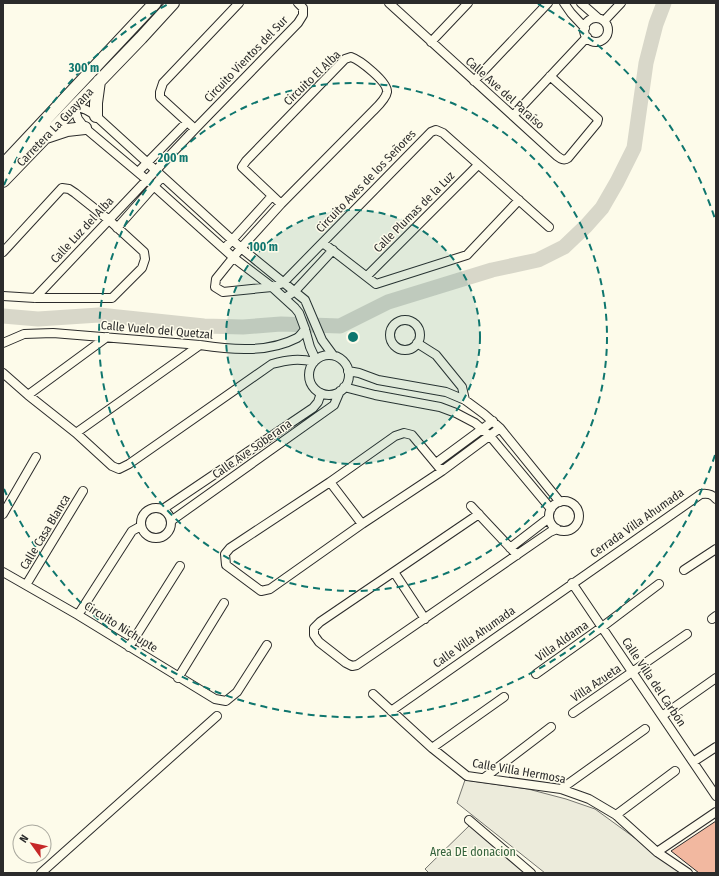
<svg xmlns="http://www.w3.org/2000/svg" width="719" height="876" viewBox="0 0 719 876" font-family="'Fira Sans Condensed',sans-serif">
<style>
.green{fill:#ecebdb;stroke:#74746e}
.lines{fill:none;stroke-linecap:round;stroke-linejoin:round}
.river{stroke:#d8d7c9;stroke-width:15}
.building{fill:#f2b8a0;stroke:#2b2b2b}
.street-casing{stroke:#2b2b2b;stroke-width:10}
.primary-casing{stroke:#2b2b2b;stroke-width:14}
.street{stroke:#fdfbea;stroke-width:8}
.primary{stroke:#fdfbea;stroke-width:12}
.ring{fill:none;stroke:#0f766e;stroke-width:2;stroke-dasharray:7 5}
.labels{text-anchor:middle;stroke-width:3;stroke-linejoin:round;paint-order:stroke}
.street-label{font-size:12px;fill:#2b2b2b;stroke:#fdfbea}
.park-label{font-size:12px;fill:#34623c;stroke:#fdfbea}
.centre{fill:#0f766e;stroke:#fdfbea;stroke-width:2}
.ring-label{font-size:12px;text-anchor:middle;font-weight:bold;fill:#0f766e;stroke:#fdfbea;stroke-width:3;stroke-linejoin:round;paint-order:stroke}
</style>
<rect width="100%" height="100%" fill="#fdfbea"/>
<path class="green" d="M465,780L528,789L566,799L595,809L683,873H545L457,803Z
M472,823L528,873H429L425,869Z"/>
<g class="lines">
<path class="river" d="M3,316L38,319L99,315L204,326L243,327L281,324L340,326L388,302L492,270L538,260L564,247L586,226L602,208L617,182L634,148L646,63L656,24L664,3"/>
</g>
<path class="building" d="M716,821V873H699L671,851Z"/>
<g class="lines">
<defs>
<path id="street" d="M389,3L557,156C561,159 564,161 568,158L597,123L598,119L550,76
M564,3L571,13L585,28
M581,3L598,18
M584 30a12 12 0 1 1 24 0a12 12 0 1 1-24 0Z
M604,21L621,3
M431,42L468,3
M474,81L548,3
M513,116L587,37
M195,129L160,97V92L163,83L239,3
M138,172L187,122
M281,204L242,167L246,161L345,59L351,57C360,60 388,82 387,92C386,99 377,107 372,112L281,204L241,248L216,279L215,287L223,292L272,287L283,283L431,132L436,130L443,133L549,227
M117,228L162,177
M323,243L376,284L467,255L519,200
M224,249L272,196
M3,252L62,188L69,189L75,193L109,220L144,252L145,259L142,268L112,298H35L3,296
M367,276L478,165
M35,298L195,129L298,23L303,15V8L298,3
M285,298L295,291L333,250
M390 335a15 15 0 1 1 30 0a15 15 0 1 1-30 0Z
M3,343L24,334L53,333L200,345C232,350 268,353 297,338C300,336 303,332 305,329
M417,343L436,355L462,387L465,400
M309 375a20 20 0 1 1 40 0a20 20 0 1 1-40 0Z
M316,360L310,347L305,329L299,313L295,308L272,287L234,258L147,180L85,128L78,119L74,107C83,107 89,111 96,116L241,248L305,300L322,340L333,355
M348,371L359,373L378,380L446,392L465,400L484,414L500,428L560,502
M3,373L28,395L76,433L112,466L119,469L129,464L272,364C287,360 299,358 314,362
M344,387L375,395L440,407L456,413L475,423L490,436L551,509
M28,395L107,337
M76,433L200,345
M436,463L493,421
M442,471L412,435L404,433L395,436L330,482L230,548L225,554L226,565L261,591L270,589L362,524L442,471L500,428
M330,482L362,524
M549 516a15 15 0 1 1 30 0a15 15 0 1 1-30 0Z
M471,506L517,555
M141 523a15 15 0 1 1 30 0a15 15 0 1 1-30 0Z
M163,509L313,408L318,402L321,393
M3,514L36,457
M479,514L320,622L314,628V635L319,642L346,663L352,666L357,665L550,532L557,529
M171,521L334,405L340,391
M510,548L549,518
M684,570L716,549
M3,572L78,615L215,699L226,701L237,692L267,645
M394,572L425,619
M572,583L716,796
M26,585L83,491
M78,615L132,531L141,526
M712,619L716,616
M129,647L180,566
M536,674L602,627L659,584
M178,678L224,603
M373,694L432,748L467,776L561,789L589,799L616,815L657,852L688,873
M391,711L701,494C708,493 712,494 716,499
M573,713L687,634
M662,716L716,678
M432,748L504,697
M693,762L716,747
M484,778L551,727
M561,789L645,729
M616,815L675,771
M469,820L531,873
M657,852L716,812
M41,873L217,716"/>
<path id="primary" d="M96,116V103L99,81
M46,137L67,130L85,128
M3,165L155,3
M3,181L141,38L173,3"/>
</defs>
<use href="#street" class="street-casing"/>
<use href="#primary" class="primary-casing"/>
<use href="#street" class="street"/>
<use href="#primary" class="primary"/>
</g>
<circle cx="353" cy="337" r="127" fill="#0f766e" fill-opacity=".12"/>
<g class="ring">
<circle cx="353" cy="337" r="127"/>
<circle cx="353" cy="337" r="254"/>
<path d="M715 455A381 381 0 0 1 4 489M4 185A381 381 0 0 1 168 4M538 4A381 381 0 0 1 715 219"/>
</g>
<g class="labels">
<g class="street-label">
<text transform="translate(246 59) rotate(-46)" y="4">Circuito Vientos del Sur</text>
<text transform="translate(312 78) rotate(-44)" y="4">Circuito El Alba</text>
<text transform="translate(505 93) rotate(42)" y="4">Calle Ave del Paraíso</text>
<text transform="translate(55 127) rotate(-46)" y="4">Carretera La Guayana</text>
<text transform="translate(366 181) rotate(-46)" y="4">Circuito Aves de los Señores</text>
<text transform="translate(414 212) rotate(-45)" y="4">Calle Plumas de la Luz</text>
<text transform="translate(82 230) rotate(-47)" y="4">Calle Luz del Alba</text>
<text transform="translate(157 330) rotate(5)" y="4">Calle Vuelo del Quetzal</text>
<text transform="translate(252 449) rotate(-35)" y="4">Calle Ave Soberana</text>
<text transform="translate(637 523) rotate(-35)" y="4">Cerrada Villa Ahumada</text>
<text transform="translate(45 532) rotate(-59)" y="4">Calle Casa Blanca</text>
<text transform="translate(121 627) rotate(32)" y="4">Circuito Nichupte</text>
<text transform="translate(474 637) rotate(-35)" y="4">Calle Villa Ahumada</text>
<text transform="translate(562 641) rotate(-35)" y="4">Villa Aldama</text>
<text transform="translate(654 682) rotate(56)" y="4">Calle Villa del Carbón</text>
<text transform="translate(596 683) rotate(-34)" y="4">Villa Azueta</text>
<text transform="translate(519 771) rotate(10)" y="4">Calle Villa Hermosa</text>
</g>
<g class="park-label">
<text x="473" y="856">Area DE donacion</text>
</g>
</g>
<circle cx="353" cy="337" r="6" class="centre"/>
<g class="ring-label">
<text x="84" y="72">300 m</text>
<text x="173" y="162">200 m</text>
<text x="263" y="251">100 m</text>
</g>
<rect width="719" height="876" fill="none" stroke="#2b2b2b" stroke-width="8"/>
<g transform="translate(32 844) rotate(303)"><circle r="19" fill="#fdfbea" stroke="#a9a89e"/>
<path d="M0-3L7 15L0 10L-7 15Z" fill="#c62828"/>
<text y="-6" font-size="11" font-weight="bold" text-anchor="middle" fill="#2b2b2b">N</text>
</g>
</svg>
